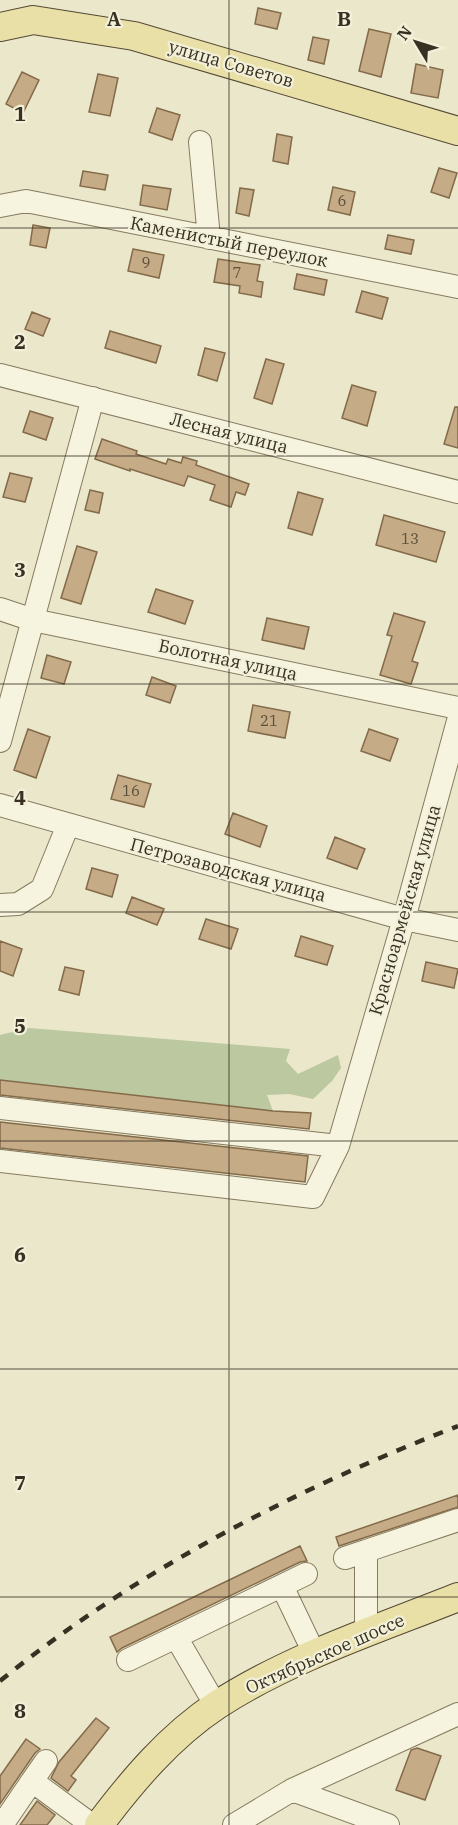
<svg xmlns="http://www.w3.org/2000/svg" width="458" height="1825" viewBox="0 0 458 1825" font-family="'IBM Plex Serif',serif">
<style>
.green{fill:#bcc8a0}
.building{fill:#c5ab86;stroke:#836a49;stroke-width:1.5}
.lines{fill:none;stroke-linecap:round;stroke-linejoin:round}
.minor-casing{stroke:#867b61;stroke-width:24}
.major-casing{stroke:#554934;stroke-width:30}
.minor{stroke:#f6f3de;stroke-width:22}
.major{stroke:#e9e0a8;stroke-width:28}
.rail{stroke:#383123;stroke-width:4.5;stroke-dasharray:10 10;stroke-linecap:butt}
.grid{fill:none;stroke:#383123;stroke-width:1.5;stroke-opacity:0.55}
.labels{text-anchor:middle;stroke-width:4.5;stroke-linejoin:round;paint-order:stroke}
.number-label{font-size:15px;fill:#5b503c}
.street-label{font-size:18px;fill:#383123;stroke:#f3f0da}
.grid-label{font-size:20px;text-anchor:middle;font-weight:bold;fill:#383123;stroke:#f3f0da;stroke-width:4.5;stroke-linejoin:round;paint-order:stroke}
</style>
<rect width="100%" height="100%" fill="#ebe7cb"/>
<path class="green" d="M29,1028L290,1049L286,1061L298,1074L338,1055L341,1068L332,1081L313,1099L289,1094L267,1095L273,1111L0,1080V1035Z"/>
<path class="building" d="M258,8L281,13L277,29L255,24Z
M369,29L391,34L381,77L359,71Z
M313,37L329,40L324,64L308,60Z
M416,64L443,70L438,98L411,93Z
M22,72L39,80L23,113L6,104Z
M98,74L118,78L110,116L89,112Z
M157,108L180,115L172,140L149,132Z
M277,134L292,137L288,164L273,161Z
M439,168L457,173L449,198L431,192Z
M83,171L108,175L105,190L80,186Z
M143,185L171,189L167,210L140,205Z
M333,187L355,192L350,215L328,210Z
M240,188L254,190L249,216L236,213Z
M33,225L50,228L46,248L30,245Z
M388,235L414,240L411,254L385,249Z
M133,249L164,255L159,278L128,271Z
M218,259L260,265L257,281L263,282L261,297L239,293L240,286L214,282Z
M297,274L327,280L324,295L294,289Z
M362,291L388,298L382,319L356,312Z
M32,312L50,319L43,336L25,329Z
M110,331L161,346L156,363L105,348Z
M205,348L225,353L217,381L198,375Z
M266,359L284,364L272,404L254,398Z
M352,385L376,392L367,426L342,418Z
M455,407H458V448L444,444Z
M30,411L53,418L46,440L23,432Z
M102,439L137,451L136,454L166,464L168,459L181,463L183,457L197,461L196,465L249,484L245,495L236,492L231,507L210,500L215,485L188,476L184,486L130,469V471L95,459Z
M10,473L32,478L25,502L3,497Z
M90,490L103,493L99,513L85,510Z
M298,492L323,499L312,535L288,528Z
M384,515L445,532L436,562L376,545Z
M77,546L97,552L81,604L61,598Z
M156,589L193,601L185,624L148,612Z
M394,613L425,622L412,661L418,663L411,684L380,675L392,636L387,635Z
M267,618L309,627L304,649L262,640Z
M47,655L71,662L64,684L41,678Z
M152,677L176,686L170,703L146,695Z
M253,705L290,712L285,738L248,731Z
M28,729L50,737L36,778L14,770Z
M369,729L398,739L390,761L361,751Z
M118,775L151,784L144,807L111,799Z
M233,813L267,826L260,847L225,834Z
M335,837L365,849L357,869L327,858Z
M92,868L118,875L112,897L86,889Z
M132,897L164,909L157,925L126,913Z
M206,919L238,929L231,949L199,939Z
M301,936L333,946L327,965L295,956Z
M0,941L22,949L13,976L0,971Z
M426,962L458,969L454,988L422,981Z
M65,967L84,971L79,995L59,990Z
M0,1080L273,1111L311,1113L309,1129L0,1095Z
M0,1122L308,1156L305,1182L0,1148Z
M458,1495V1507L339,1546L336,1537Z
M300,1546L307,1561L300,1562L122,1648L117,1652L110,1637Z
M96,1718L109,1728L71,1776L76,1780L68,1791L51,1778L59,1762Z
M26,1739L40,1749L35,1753L0,1804V1776Z
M417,1748L441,1756L425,1800L396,1790L411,1750Z
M37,1801L55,1815L47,1825H20Z"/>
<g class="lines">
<defs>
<path id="minor" d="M200,142L209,238
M0,206L26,201L458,287
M0,375L458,492
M0,609L33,620L458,708
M0,741L93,398
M0,805L404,919L458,930
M0,905L18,904L42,889L68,825
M0,1108L338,1146
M0,1161L313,1197L338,1146L404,919L458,721
M345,1558L366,1551
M282,1586L315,1655
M366,1634V1551L458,1520
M176,1637L306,1574
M128,1660L176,1637L216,1706
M32,1781L46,1761
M292,1790L388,1825
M2,1825L32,1781L92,1825
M234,1825L292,1790L458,1714"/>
<path id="major" d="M0,27L33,20L134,36L458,131
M99,1825C132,1781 170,1736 217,1705C289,1658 378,1629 458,1597"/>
</defs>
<use href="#minor" class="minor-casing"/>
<use href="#major" class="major-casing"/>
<use href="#minor" class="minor"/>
<use href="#major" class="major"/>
<path class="rail" d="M0,1681C137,1570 294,1490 458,1426"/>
</g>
<path class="grid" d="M229,0V1825M0,228H458M0,456H458M0,684H458M0,912H458M0,1141H458M0,1369H458M0,1597H458"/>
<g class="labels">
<g class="number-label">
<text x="342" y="206">6</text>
<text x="146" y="268">9</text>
<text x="237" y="278">7</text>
<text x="410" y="544">13</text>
<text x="269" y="726">21</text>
<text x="131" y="796">16</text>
</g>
<g class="street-label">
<text transform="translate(231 64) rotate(16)" y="6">улица Советов</text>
<text transform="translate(229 242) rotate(11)" y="6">Каменистый переулок</text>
<text transform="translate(229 433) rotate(14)" y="6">Лесная улица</text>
<text transform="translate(228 660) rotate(12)" y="6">Болотная улица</text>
<text transform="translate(228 870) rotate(15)" y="6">Петрозаводская улица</text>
<text transform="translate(405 910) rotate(-74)" y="6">Красноармейская улица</text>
<text transform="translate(325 1654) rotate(-24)" y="6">Октябрьское шоссе</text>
</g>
</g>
<g class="grid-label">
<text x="114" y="26">A</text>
<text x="344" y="26">B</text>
<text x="20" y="121">1</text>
<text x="20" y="349">2</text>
<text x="20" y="577">3</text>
<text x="20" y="805">4</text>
<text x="20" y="1033">5</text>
<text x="20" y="1262">6</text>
<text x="20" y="1490">7</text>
<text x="20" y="1718">8</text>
</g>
<g transform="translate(416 42) rotate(308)" stroke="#f3f0da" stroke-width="4.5" paint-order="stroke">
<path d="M0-4.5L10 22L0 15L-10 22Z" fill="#383123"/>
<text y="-9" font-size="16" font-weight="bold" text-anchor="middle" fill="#383123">N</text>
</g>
</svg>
